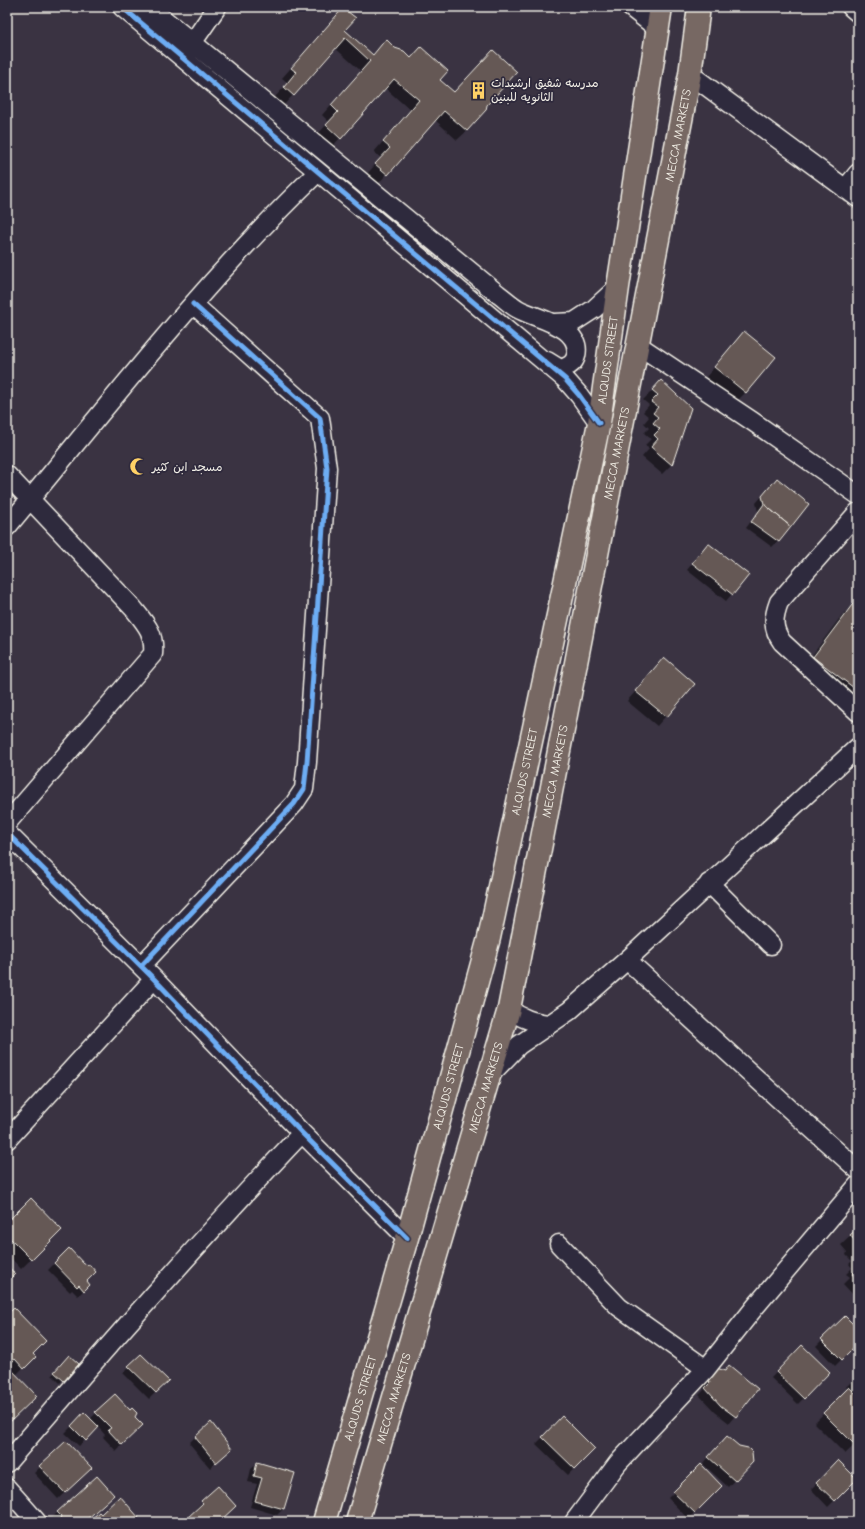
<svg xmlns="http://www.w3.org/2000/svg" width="865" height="1529" viewBox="0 0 865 1529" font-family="'Comic Neue','Playpen Sans Arabic',sans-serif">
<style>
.shadow{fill:#0007}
.building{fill:#655954;stroke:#f4f1e8}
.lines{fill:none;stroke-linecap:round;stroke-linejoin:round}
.minor-casing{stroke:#f4f1e8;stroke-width:21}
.major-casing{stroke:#f4f1e8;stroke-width:25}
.minor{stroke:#2f2a3d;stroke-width:18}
.major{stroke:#776864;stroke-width:22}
.cycleway-casing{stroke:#2f2a3d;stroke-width:8}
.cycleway{stroke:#6dadf4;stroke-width:5}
.labels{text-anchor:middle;stroke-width:3.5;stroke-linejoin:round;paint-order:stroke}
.poi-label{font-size:12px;fill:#f4f1e8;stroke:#2f2a3d;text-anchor:start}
.street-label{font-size:12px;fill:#f4f1e8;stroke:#2f2a3d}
</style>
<rect width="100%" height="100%" fill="#3a3342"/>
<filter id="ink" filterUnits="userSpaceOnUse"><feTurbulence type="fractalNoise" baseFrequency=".025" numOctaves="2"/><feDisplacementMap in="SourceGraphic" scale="8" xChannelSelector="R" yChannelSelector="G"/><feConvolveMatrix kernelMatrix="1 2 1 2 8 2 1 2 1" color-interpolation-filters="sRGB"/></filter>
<g filter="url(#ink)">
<path class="shadow" d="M343,9V31L372,56L377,50L395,48L438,80L453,93L493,51L486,104L467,131L457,140L435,120L378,184L367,174L381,158L374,152L410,110L385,88L331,148L317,135L329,122L322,115L361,71L335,48L284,105L275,97L288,83L282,78Z
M744,332L746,392L736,402L706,377Z
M661,382L690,409L671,465L662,474L642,457L649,449L645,445L651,439L644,433L649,428L644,423L649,417L643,412L649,405L643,400Z
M777,479L778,541L772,547L746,528L758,512L756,503Z
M702,551L748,575L726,601L687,570Z
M855,603L858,605V711L801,670L842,615Z
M664,659L694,684L657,726L627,701Z
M7,1224L61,1230L21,1269L7,1254Z
M858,1229V1300L843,1284L850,1277L846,1274L852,1268L849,1264L852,1261L846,1255L847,1252L841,1245Z
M69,1249L85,1282L89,1285L78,1296L72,1290L70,1292L48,1270Z
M7,1316L34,1357L16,1375L36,1396L7,1424Z
M845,1317L853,1325L858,1320V1343L835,1366L816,1346Z
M802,1346L829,1372L798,1404L771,1378Z
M141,1355L167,1381L149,1399L123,1373Z
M69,1357L77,1364L60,1383L52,1375Z
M858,1375V1442L845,1454L814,1423L848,1390L846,1387Z
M708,1378L757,1389L729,1423L715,1412L699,1395L704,1390L702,1384Z
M115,1395L142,1425L116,1451L103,1437L105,1435L98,1427L79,1446L65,1433L84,1414L90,1419Z
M562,1418L593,1449L568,1475L536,1444Z
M195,1437L224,1455L210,1468L189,1443Z
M66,1442L90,1468L58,1499L34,1473Z
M721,1443L738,1447L752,1461L728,1487L703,1464Z
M838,1462L856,1479L828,1507L811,1489Z
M258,1463L293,1474L283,1509L277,1515L250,1507L257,1484L248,1482L251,1469Z
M701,1466L721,1486L688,1519L668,1498Z
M218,1488V1522H185L198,1510L196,1508Z
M58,1512L83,1522H55L52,1518Z"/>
<path class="building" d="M343,8L356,18L345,30L373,55L386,39L395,48L404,51L411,58L421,47L448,71L440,80L454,92L493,50L517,72L487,105L486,110L467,131L444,111L388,175L375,164L390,148L383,142L419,100L394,79L341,139L326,125L338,112L331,105L370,61L345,38L294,96L284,87L296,72L291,68Z
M744,331L776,357L746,393L714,367Z
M661,380L691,408L672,465L651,447L658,439L654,435L660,429L653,423L658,417L653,413L658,407L651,402L658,395L652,390Z
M777,478L809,504L791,527L764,504L762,496Z
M764,504L791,527L779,542L751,522Z
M708,543L749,575L733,595L692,563Z
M855,601L858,604V691L813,657Z
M664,657L695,684L667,717L635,691Z
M31,1198L62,1230L32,1260L7,1235V1222Z
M858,1228V1248L855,1245L856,1242L850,1235Z
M69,1248L84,1264L90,1265L96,1272L87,1281L90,1285L84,1291L79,1285L77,1287L54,1263Z
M7,1265L15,1274L7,1282Z
M858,1268V1281L852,1274Z
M14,1308L46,1341L33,1354L36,1357L24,1369L15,1359L11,1363L7,1359V1315Z
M845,1316L858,1329V1344L842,1360L821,1339Z
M802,1345L830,1372L804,1399L776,1372Z
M141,1354L169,1381L156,1393L128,1366Z
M69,1355L79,1364L64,1381L54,1372Z
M729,1365L758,1389L736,1417L721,1406L705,1388L710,1383L708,1377L717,1368L725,1371Z
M9,1367L37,1396L8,1424L7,1423V1369Z
M849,1387L858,1396V1443L855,1445L823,1413Z
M115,1394L130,1410L132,1408L137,1413L135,1417L143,1425L122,1445L108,1430L111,1428L95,1412Z
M84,1412L99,1427L86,1441L71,1426Z
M562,1416L595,1449L575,1469L542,1437Z
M211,1422L232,1449L216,1463L195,1437Z
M727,1436L739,1446L748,1448L752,1452L753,1462L735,1481L708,1457Z
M66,1441L92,1468L65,1493L39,1466Z
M838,1460L857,1479L835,1501L816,1483Z
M257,1462L295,1473L284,1509L255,1501L262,1478L254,1476Z
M701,1464L722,1486L695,1513L673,1492Z
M97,1476L114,1495L84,1522H63L60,1518L61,1516L57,1512Z
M218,1486L236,1506L219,1522H189L186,1519L203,1503L201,1501Z
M120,1496L139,1518L134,1522L131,1521L130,1522H88L99,1512L101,1514Z"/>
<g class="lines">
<defs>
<path id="minor" d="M122,7L565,379L579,395L599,423
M149,7L498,294C505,299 511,305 518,309C536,319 583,326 576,356C574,364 568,367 560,369L547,361
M630,7L658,29
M851,7L858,13
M186,52L217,7
M690,74L858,198
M845,189L858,173
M555,323L574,322L594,309L618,287
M638,345L752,421L858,495
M7,475L133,608C146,624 155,633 153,654L7,823
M858,512L779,602C773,618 772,628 782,642L858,712
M7,527C108,406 204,281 318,172
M7,833L154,979L302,1133L407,1238
M709,883L771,945
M627,960L793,1112L858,1170
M141,966L294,804L304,789L307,762L327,468L320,418L193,304
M509,1009C522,1019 533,1022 548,1024
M489,1076L519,1045L569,1011L627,960L858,747
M7,1140L154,979
M559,1244L619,1307L706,1369
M7,1463C103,1351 200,1240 302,1133
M7,1488L37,1522
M574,1522L618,1463L706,1369L755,1307L858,1185"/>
<g id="major">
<path id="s1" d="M324,1522L407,1238L489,938L599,423L618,287L661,7"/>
<path id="s2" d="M357,1522L509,1009L690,74L699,7"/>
</g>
</defs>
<use href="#minor" class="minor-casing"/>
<use href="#major" class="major-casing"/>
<use href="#minor" class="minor"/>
<use href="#major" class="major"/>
<defs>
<path id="cycleway" d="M122,7L565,379L579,395L599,423
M7,833L154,979L302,1133L407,1238
M141,966L294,804L304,789L307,762L327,468L320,418L193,304"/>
</defs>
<use href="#cycleway" class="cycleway-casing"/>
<use href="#cycleway" class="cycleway"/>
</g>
</g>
<defs>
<symbol id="building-bare" viewBox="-9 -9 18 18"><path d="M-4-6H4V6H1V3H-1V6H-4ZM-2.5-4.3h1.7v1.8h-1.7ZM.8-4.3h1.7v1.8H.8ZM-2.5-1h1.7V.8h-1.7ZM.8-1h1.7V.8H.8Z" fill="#ffd166" stroke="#2f2a3d" stroke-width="2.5" paint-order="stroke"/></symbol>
<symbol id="mosque-bare" viewBox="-9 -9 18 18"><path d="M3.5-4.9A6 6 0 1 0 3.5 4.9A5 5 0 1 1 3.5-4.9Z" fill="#ffd166" stroke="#2f2a3d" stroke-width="2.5" paint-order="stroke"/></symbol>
</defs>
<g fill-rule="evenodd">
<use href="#building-bare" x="466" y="78" width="25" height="25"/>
<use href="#mosque-bare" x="126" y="454" width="25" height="25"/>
</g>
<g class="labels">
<g class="poi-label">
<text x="491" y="87">مدرسه شفيق ارشيدات<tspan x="491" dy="14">الثانويه للبنين</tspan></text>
<text x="152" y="471">مسجد ابن كثير</text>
</g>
<g class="street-label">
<text dy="4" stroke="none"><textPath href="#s2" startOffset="1425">MECCA MARKETS</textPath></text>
<text dy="4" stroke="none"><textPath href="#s1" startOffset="1197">ALQUDS STREET</textPath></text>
<text dy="4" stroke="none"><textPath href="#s2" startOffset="1101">MECCA MARKETS</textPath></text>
<text dy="4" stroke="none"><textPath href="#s2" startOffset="777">MECCA MARKETS</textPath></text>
<text dy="4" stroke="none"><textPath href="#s1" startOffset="777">ALQUDS STREET</textPath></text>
<text dy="4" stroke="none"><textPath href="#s1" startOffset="453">ALQUDS STREET</textPath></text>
<text dy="4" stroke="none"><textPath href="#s2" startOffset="453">MECCA MARKETS</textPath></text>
<text dy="4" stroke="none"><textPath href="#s1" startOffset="129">ALQUDS STREET</textPath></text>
<text dy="4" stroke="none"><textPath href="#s2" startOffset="129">MECCA MARKETS</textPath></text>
</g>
</g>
<rect width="865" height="1529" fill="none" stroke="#2f2a3d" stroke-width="24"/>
<rect x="12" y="12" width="841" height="1505" fill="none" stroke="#f4f1e8" stroke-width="1.5" filter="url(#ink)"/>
</svg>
